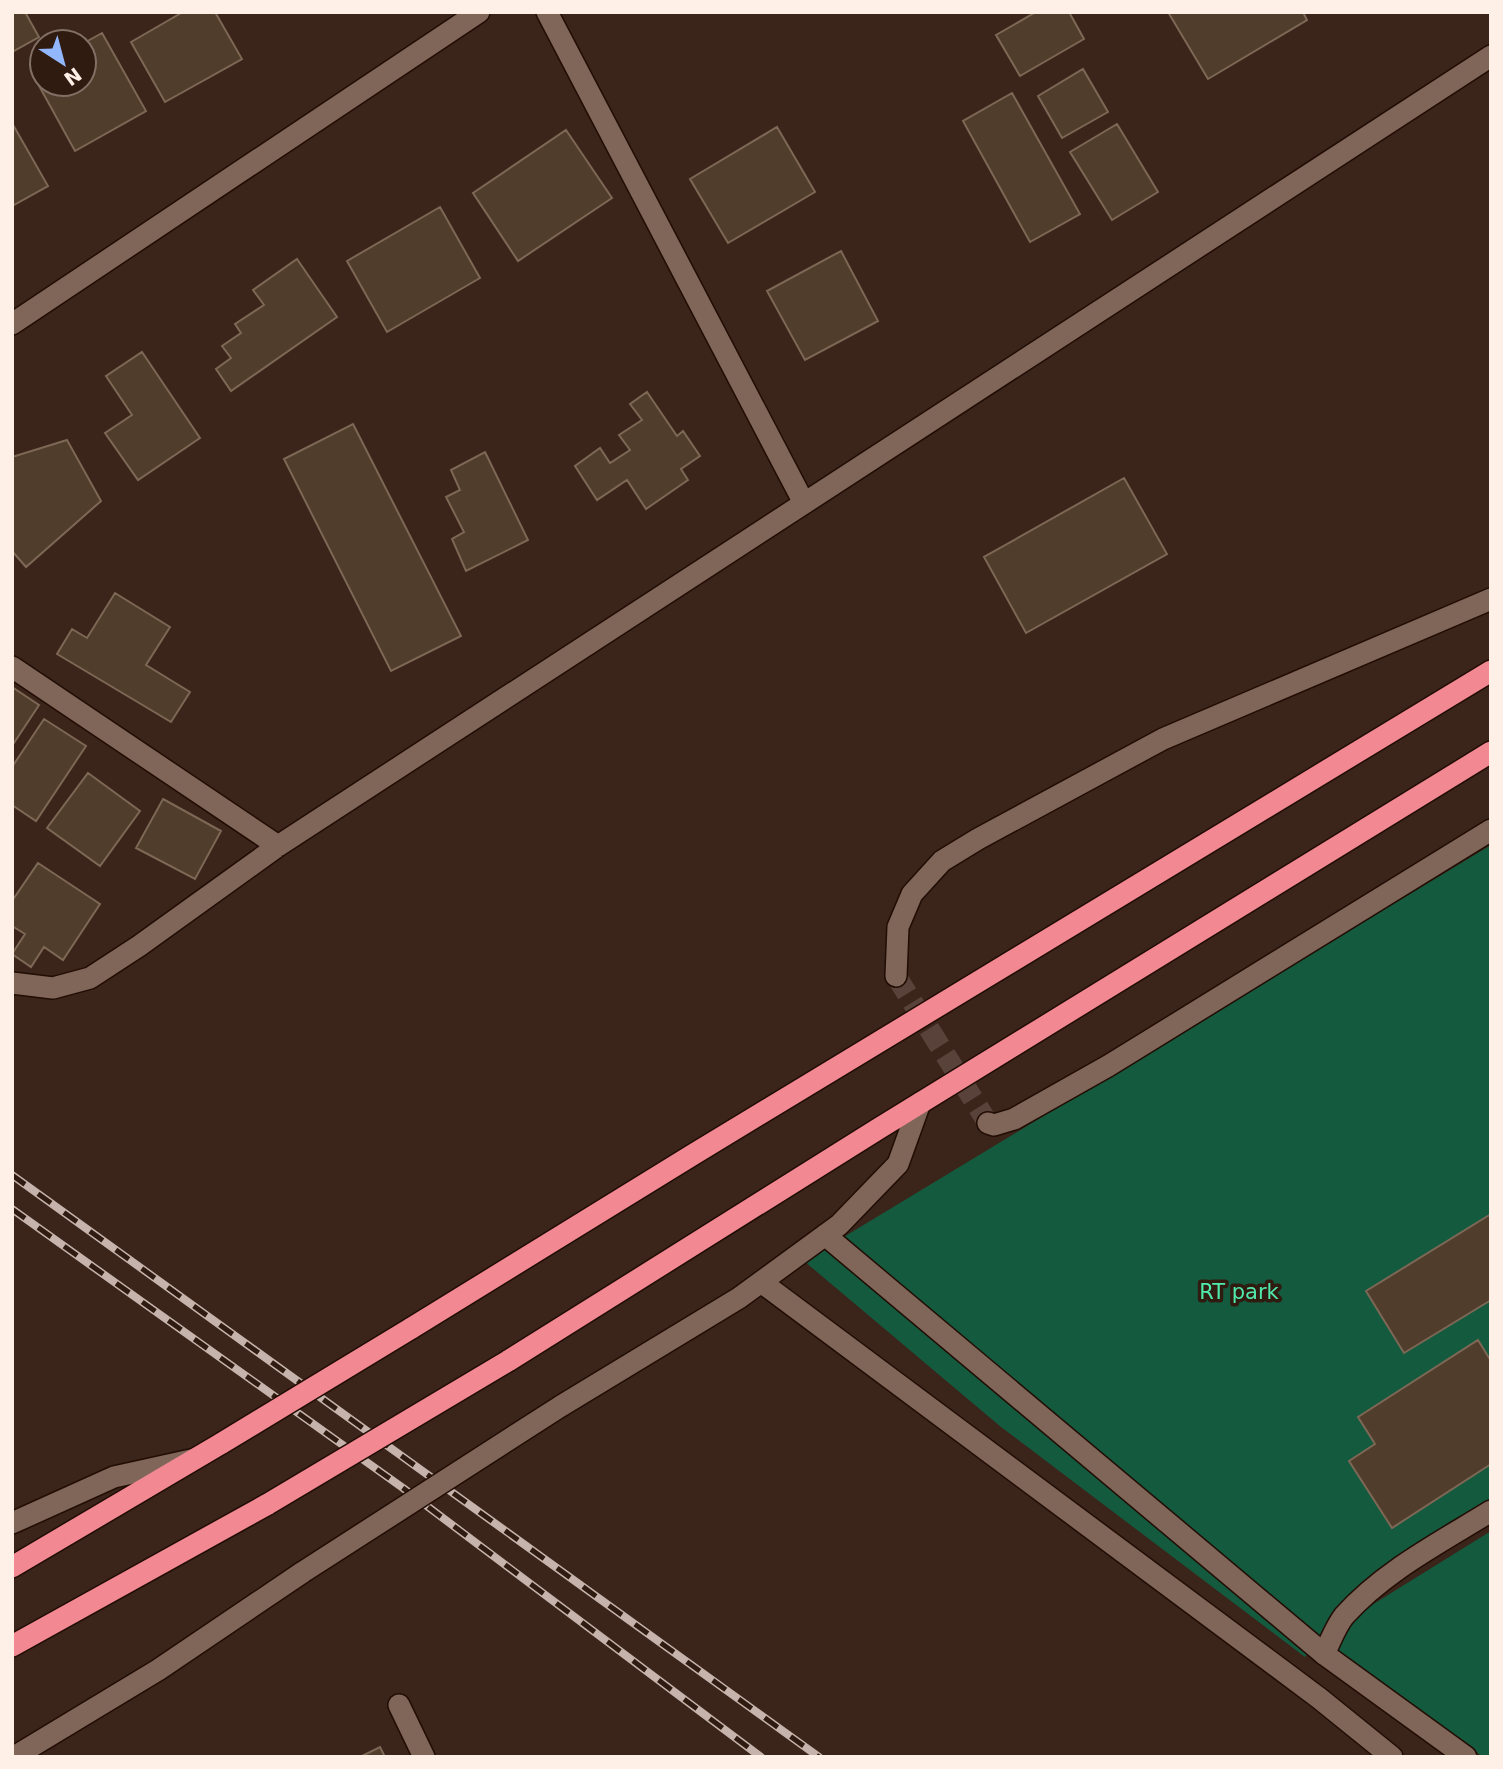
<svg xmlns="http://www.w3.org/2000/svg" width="1503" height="1769" viewBox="0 0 1503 1769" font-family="'DejaVu Sans',sans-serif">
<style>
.green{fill:#145a3f}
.building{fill:#513d2c;stroke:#7d6755;stroke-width:2}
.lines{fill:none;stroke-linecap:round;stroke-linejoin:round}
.secondary-tunnel{stroke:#584239;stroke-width:21;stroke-dasharray:21 10;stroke-linecap:butt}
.street-casing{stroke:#210d04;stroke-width:24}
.secondary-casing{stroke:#210d04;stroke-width:24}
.highway-casing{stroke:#210d04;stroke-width:24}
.street{stroke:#806559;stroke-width:21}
.secondary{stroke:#806559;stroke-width:21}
.highway{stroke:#f28892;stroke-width:21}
.rail-casing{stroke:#c6b4ac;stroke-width:8}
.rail{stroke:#301b10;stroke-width:5;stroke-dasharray:16;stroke-linecap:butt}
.secondary-bridge-casing{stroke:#210d04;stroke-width:24;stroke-linecap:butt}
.highway-bridge-casing{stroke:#210d04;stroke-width:24;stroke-linecap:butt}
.secondary-bridge{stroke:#806559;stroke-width:21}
.highway-bridge{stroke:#f28892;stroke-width:21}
.labels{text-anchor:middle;stroke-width:7;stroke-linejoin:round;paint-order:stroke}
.park-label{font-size:21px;fill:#50e9ac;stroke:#301b10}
</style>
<rect width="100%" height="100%" fill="#3b241a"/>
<path class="green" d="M1491,845V1512L1317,1639L1491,1531V1757H1483L1319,1641L1305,1657L1001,1427L804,1261Z"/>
<path class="building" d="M12,12H25L39,37L12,52Z
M183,12H215L242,59L165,102L131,42Z
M1036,12H1069L1084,39L1020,76L996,35Z
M1168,12H1303L1307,20L1208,79Z
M102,33L146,111L75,151L32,73L42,67V84H84V43Z
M1083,69L1108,112L1062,138L1038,96Z
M1012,93L1080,214L1030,242L963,121Z
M12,123L48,186L12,206Z
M1117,124L1158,192L1112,220L1070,152Z
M777,127L815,192L728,243L690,179Z
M566,130L612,198L518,261L473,193Z
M440,207L480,278L387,332L347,261Z
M841,251L878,321L805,360L767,291Z
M297,259L337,317L231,391L216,369L231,358L222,346L241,333L235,324L264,305L253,290Z
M142,352L200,438L138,480L105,433L132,415L106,376Z
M647,392L677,436L683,431L700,456L681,469L688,480L646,509L627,480L597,500L575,466L600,448L610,463L630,450L619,435L642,420L630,404Z
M353,424L461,636L391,671L284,459Z
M67,440L101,501L26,567L12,551V457Z
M485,452L528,540L466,571L452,539L464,532L446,497L460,490L451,470Z
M1124,478L1167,554L1026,633L984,557Z
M115,593L170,627L146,665L190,692L171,722L57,654L72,629L87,638Z
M12,687L39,705L12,746Z
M44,719L86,746L36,821L12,805V767Z
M88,773L140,811L100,866L47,828Z
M163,799L221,831L195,879L136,848Z
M38,863L100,904L63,960L44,947L31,967L12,954L25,934L12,926V901Z
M1491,1214V1300L1404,1353L1366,1291Z
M1478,1340L1491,1361V1464L1392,1528L1349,1461L1375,1444L1358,1417Z
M380,1747L385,1757H360Z"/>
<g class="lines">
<path class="secondary-tunnel" d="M896,976L988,1123"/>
<defs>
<path id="street" d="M547,12L804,503
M12,324L479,12
M12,667L278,846
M12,983L53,988L90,978L139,946L278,846L1491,56
M1324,1654C1330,1642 1336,1626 1344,1616C1384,1571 1441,1542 1491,1511
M399,1705L424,1757"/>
<path id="secondary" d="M896,976L898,927L912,894L942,861L978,839L1163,739L1491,599
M988,1123L994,1125L1014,1119L1108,1066L1491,830
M825,1235L1324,1654L1466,1757
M761,1282L1319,1698L1392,1757
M561,1406L739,1298L839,1225L898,1164L920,1103
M12,1523L114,1477L191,1460
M14,1757L158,1670L303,1572"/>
<path id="highway" d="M410,1329L694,1154L1491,671
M508,1361L878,1129L1491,752
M12,1567L222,1443
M12,1646L268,1504"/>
</defs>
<use href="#street" class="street-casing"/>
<use href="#secondary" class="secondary-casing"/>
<use href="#highway" class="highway-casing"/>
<use href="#street" class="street"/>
<use href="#secondary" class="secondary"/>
<use href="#highway" class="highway"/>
<defs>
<path id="rail" d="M12,1175L819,1757
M12,1209L403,1488L761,1757"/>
</defs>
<use href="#rail" class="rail-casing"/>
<use href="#rail" class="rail"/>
<defs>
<path id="secondary-bridge" d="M303,1572L561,1406"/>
<path id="highway-bridge" d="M222,1443L410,1329
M268,1504L508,1361"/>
</defs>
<use href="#secondary-bridge" class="secondary-bridge-casing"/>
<use href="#highway-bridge" class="highway-bridge-casing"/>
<use href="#secondary-bridge" class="secondary-bridge"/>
<use href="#highway-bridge" class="highway-bridge"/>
</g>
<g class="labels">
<g class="park-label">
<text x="1239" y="1299">RT park</text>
</g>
</g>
<rect width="1503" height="1769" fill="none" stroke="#feefe7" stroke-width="28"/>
<g transform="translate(63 63) rotate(144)"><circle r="33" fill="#301b10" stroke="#827066" stroke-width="2"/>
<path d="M0-5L12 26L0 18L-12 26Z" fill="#92b7fd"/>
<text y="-10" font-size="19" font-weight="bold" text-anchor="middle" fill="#feefe7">N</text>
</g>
</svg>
